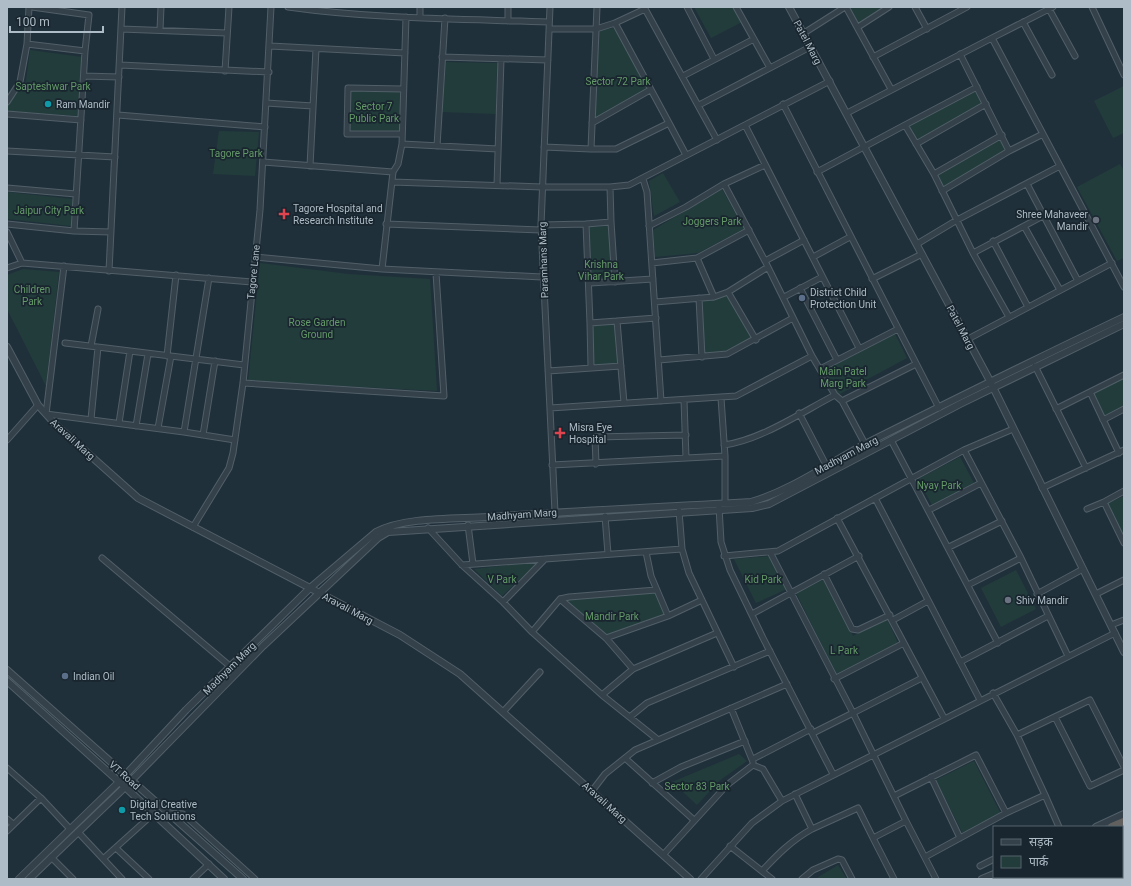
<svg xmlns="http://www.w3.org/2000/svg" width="1131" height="886" viewBox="0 0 1131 886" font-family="Roboto,'Noto Sans Devanagari',sans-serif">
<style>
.green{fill:#223c3b}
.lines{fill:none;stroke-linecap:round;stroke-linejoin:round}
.minor-casing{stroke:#515f68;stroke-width:7}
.tertiary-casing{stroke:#515f68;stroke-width:8}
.trunk-casing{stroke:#3e4c55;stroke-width:10}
.minor{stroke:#34414b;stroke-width:5}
.tertiary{stroke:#34414b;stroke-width:6}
.trunk{stroke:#61605e;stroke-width:8}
.culture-dot{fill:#0f9aa8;stroke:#19262f;stroke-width:1.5}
.health-dot{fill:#e0444e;stroke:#19262f;stroke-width:1.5}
.worship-dot{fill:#6b7280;stroke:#19262f;stroke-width:1.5}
.service-dot{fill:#5c6f8a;stroke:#19262f;stroke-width:1.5}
.labels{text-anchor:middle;stroke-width:3.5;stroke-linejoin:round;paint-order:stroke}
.street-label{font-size:10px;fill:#aebcc7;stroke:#19262f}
.park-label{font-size:10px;fill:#649968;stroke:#19262f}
.poi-label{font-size:10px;fill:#aebcc7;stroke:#19262f;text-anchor:start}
</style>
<rect width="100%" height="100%" fill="#20303b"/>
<path class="green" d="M694,7H733L742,22L711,38Z
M845,7H889L858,27Z
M616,28L650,90L592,123L596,29Z
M30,50L82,57L78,116L7,111V106L26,81Z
M444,62L497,63L496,114L442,112Z
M976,84L986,104L916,144L905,125Z
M1124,86V133L1113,138L1094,101Z
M349,90L401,91L400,133L348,132Z
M219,131L259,132L255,176L213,174Z
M1002,135L1009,151L942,191L934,174Z
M1120,164L1124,171V258L1117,261L1077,187Z
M663,173L680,202L654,216L649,181Z
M722,189L744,229L698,253L655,257L653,230Z
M7,192L73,199L71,226L7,219Z
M609,226L612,279L592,281L589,227Z
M260,263L348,274L430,279L437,391L248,381Z
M23,269L59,272L46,386L7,309V275Z
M728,292L756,340L727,354L702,357L699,298Z
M618,322L621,364L591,367V323Z
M895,334L907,358L838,395L823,371Z
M1124,375V409L1103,420L1090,392Z
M960,457L974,483L932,505L918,479Z
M1124,496V535H1123L1108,503Z
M770,556L787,589L756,603L734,559Z
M538,562L502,596L474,569Z
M1016,570L1036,609L1001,627L981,588Z
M825,579L853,636L887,619L898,643L836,674L796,593Z
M656,590L668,616L606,638L560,599Z
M739,754L747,761L719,781L697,805L672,782Z
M974,761L1001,814L963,834L936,780Z
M838,865L847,879H815Z"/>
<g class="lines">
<defs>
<path id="minor" d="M32,7L89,15L85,51
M288,7C374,19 462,19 549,22
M550,7L541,225L555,512
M644,7L717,140
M687,7L714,59
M736,7L770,68
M846,7L891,89
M915,7L927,29
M1048,7L1075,56
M1092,7L1124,75
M420,17V7
M508,21V7
M1023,22L1052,75
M615,23L645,9
M858,27L889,7
M121,29L227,33
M549,29H596L615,23L669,123
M160,30L161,7
M804,33L845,7
M992,38L1053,7
M27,44L85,51L74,231
M270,46L405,53
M960,54L1009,151
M442,57L548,60
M873,57L967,7
M120,65L269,72
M225,71L229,7
M84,76L119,77
M683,76L754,39
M7,102L20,82L27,44L29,7
M266,103L313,106
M783,104L939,408
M699,105L810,47
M847,113L992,38L1060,166
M7,114L81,120
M118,115L265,127
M592,123L650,90
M745,125L859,348
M905,125L977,87
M402,134H347L348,88L403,89
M402,144L498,149
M916,144L986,104
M437,146L445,18
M544,147L591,149L597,7
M591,149H616L669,123L686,155
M7,151L115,157
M263,162L393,172
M310,166L316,49
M817,172L905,125L934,174L973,253
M934,174L1002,135
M643,179L647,192L661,401
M392,182L542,187H610L629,185L830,81
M724,184L765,261L812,356L835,395L842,401L865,444
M1027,184L1078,281
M497,185L501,59
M7,188L76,194
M942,191L1009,151L1043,134
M611,222L615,282
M7,224L74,231L111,232
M386,224L541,230
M586,224L611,222L610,187
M541,225L586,224L590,323L617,321L624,403
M649,226L686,207L724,184L765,165
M1024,226L1060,290
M7,232L22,263
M993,241L1028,307
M917,244L957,220L1060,166L1124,287
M255,257L382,269L542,277
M813,257L850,237
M697,258L714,297
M765,261L804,240
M652,263L697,258L749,230
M64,266L46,414L184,432L235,440
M7,268L22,263L252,282
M382,269L393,172L398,164L402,144L406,17
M109,271L122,7
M872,279L922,254
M590,283L653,279
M800,288L837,360
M728,292L756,340
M784,297L822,277
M699,298L702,357
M655,302L714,297L728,292L768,267
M1009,317L973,253L1043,216
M617,321L656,318
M590,323L591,367
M968,339L1112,263
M65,343L244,365
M91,346L98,309
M167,356L176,275
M659,360L727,354L793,318
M1035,366L1086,468
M820,369L898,329
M548,371L621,366
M243,383L444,396L436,273
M721,398L725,456V503
M684,400L686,458
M842,401L916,364
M550,408L736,396L812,356
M1056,409L1090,392
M799,413L826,465
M91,419L98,347
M1103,420L1124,409
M119,423L130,351
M136,426L148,354
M158,428L171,356
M184,432L209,278
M203,435L215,361
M7,440L38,405
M891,440L998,643
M724,445C761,440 802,412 835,395
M964,450L1021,558L1068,656
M1119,453L1090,392L1124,375
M596,464L595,437L686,435
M552,465L725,456
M1042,488L1124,450
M1124,491L1104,502L1124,543
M875,498L980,700
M719,507L721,542L730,570L763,638L833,774
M1087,509L1104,502
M929,510L981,483
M679,511L682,549L689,573L734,667
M605,516L608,554
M837,518L944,718
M468,525L473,564
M193,527L229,468L233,453L243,383L260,210L271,7
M428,528L462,565L503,602L532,632L602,695L657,739
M949,547L1002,521
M646,552L651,576L668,616
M770,552L853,713L813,733
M724,556L778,551L964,450L1013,429
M102,558L231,667
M462,565L545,559
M824,574L852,629L858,630L890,615
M968,585L1021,558
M1037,594L1083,569
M1096,594L1124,580
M560,599L606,638L633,669
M503,602L545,559L682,549
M752,614L859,556
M893,620L928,601
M1111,625L1124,620
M532,632L560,599L569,597L656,590
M606,638L668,616L702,600
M960,662L1048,616
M834,679L904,643
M993,693L1017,735L1045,795
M602,695L633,669L717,633
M731,708L753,762
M503,712L540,672
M631,716L647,703L770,651
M1055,717L1090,786L1124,770
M1017,735L1090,700L1124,767
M625,758L694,820
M753,759L811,729
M7,768L41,798
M931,777L960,838
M652,783L681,767L745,741
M592,791L605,774L635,750L787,684
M894,796L976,755L1006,813
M168,813L183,814L255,879
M7,819L13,824
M906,821L936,879
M812,829L858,808L873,838L906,821L853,713L922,678
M7,831L41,798L70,829
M78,832L122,879
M873,838L894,879
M730,846L772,879
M117,849L149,879
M663,855L727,785L753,765L763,769L782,801
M51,857L73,879
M925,857L1006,813L1045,795L1059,827
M103,859L153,814
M980,866L994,859
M762,871C778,854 792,840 812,829L795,794
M193,879L209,864
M701,879L752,823L782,801L1115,633
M802,879L813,870L838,859L842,860L852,879
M1064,879V877"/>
<path id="tertiary" d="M789,7L990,381L1124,652
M7,347L38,405L56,425L138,498L400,635L460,674L690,879
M7,670L243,879
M7,681L125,787L224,879
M1096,827L1124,814
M19,879L119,782L186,710L310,588L376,532C404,517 454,519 487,517C575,511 663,507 751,502C792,490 829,463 867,443C953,400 1038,358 1124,317
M29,879L125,787L263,646L378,538L388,532L752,508L769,504L960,404L1124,324
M982,879L994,874"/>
<path id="trunk" d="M1112,827L1124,822
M1122,840L1124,839
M1001,879L1005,877
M1044,879L1049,877"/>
</defs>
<use href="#minor" class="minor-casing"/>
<use href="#tertiary" class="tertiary-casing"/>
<use href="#trunk" class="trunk-casing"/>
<use href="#minor" class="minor"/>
<use href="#tertiary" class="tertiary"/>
<use href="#trunk" class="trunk"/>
</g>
<g class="culture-dot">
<circle cx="48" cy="104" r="4"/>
<circle cx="122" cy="810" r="4"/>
</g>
<g class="health-dot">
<path d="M282 208h4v4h4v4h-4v4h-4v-4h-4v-4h4z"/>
<path d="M558 427h4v4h4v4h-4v4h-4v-4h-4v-4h4z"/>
</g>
<g class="worship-dot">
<circle cx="1096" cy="220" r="4"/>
<circle cx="1008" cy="600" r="4"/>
</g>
<g class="service-dot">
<circle cx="802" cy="298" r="4"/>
<circle cx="65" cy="676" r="4"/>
</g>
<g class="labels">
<g class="street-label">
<text transform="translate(808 42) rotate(62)" y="4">Patel Marg</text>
<text transform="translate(543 260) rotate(-92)" y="4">Paramhans Marg</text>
<text transform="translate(253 272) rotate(-84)" y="4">Tagore Lane</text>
<text transform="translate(961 327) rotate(62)" y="4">Patel Marg</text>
<text transform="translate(73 439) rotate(42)" y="4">Aravali Marg</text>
<text transform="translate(846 455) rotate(-28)" y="4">Madhyam Marg</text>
<text transform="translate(522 514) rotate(-4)" y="4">Madhyam Marg</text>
<text transform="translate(348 608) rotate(28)" y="4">Aravali Marg</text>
<text transform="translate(229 668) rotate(-45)" y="4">Madhyam Marg</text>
<text transform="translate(125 775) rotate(42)" y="4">VT Road</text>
<text transform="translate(605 802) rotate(42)" y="4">Aravali Marg</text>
</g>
<g class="park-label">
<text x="618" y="85">Sector 72 Park</text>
<text x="53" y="90">Sapteshwar Park</text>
<text x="374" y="110">Sector 7<tspan x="374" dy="12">Public Park</tspan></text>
<text x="236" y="157">Tagore Park</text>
<text x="49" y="214">Jaipur City Park</text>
<text x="712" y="225">Joggers Park</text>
<text x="601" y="268">Krishna<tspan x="601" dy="12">Vihar Park</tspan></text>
<text x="32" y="293">Children<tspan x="32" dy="12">Park</tspan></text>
<text x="317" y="326">Rose Garden<tspan x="317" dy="12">Ground</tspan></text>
<text x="843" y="375">Main Patel<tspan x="843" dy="12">Marg Park</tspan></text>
<text x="939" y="489">Nyay Park</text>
<text x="502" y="583">V Park</text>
<text x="763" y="583">Kid Park</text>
<text x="612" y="620">Mandir Park</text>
<text x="844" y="654">L Park</text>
<text x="697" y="790">Sector 83 Park</text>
</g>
<g class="poi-label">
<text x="56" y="108">Ram Mandir</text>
<text x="293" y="212">Tagore Hospital and<tspan x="293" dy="12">Research Institute</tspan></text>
<text x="1088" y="218" text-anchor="end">Shree Mahaveer<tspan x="1088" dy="12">Mandir</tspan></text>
<text x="810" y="296">District Child<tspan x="810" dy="12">Protection Unit</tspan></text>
<text x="569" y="431">Misra Eye<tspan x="569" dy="12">Hospital</tspan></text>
<text x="1016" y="604">Shiv Mandir</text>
<text x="73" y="680">Indian Oil</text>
<text x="130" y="808">Digital Creative<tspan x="130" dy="12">Tech Solutions</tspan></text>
</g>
</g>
<rect width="1131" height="886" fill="none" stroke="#aebcc7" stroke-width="16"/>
<rect x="993" y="826" width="130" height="52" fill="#19262f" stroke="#55626c"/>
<rect x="1001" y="839" width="20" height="6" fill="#34414b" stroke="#55626c"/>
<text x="1029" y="846" font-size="12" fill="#aebcc7">सड़क</text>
<rect x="1001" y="856" width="20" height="12" fill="#223c3b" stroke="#55626c"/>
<text x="1029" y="866" font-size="12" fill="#aebcc7">पार्क</text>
<path d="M10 26v6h93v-6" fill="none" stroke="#aebcc7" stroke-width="2"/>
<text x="16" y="26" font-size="12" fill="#aebcc7" stroke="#19262f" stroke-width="3" paint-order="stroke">100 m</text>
</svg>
